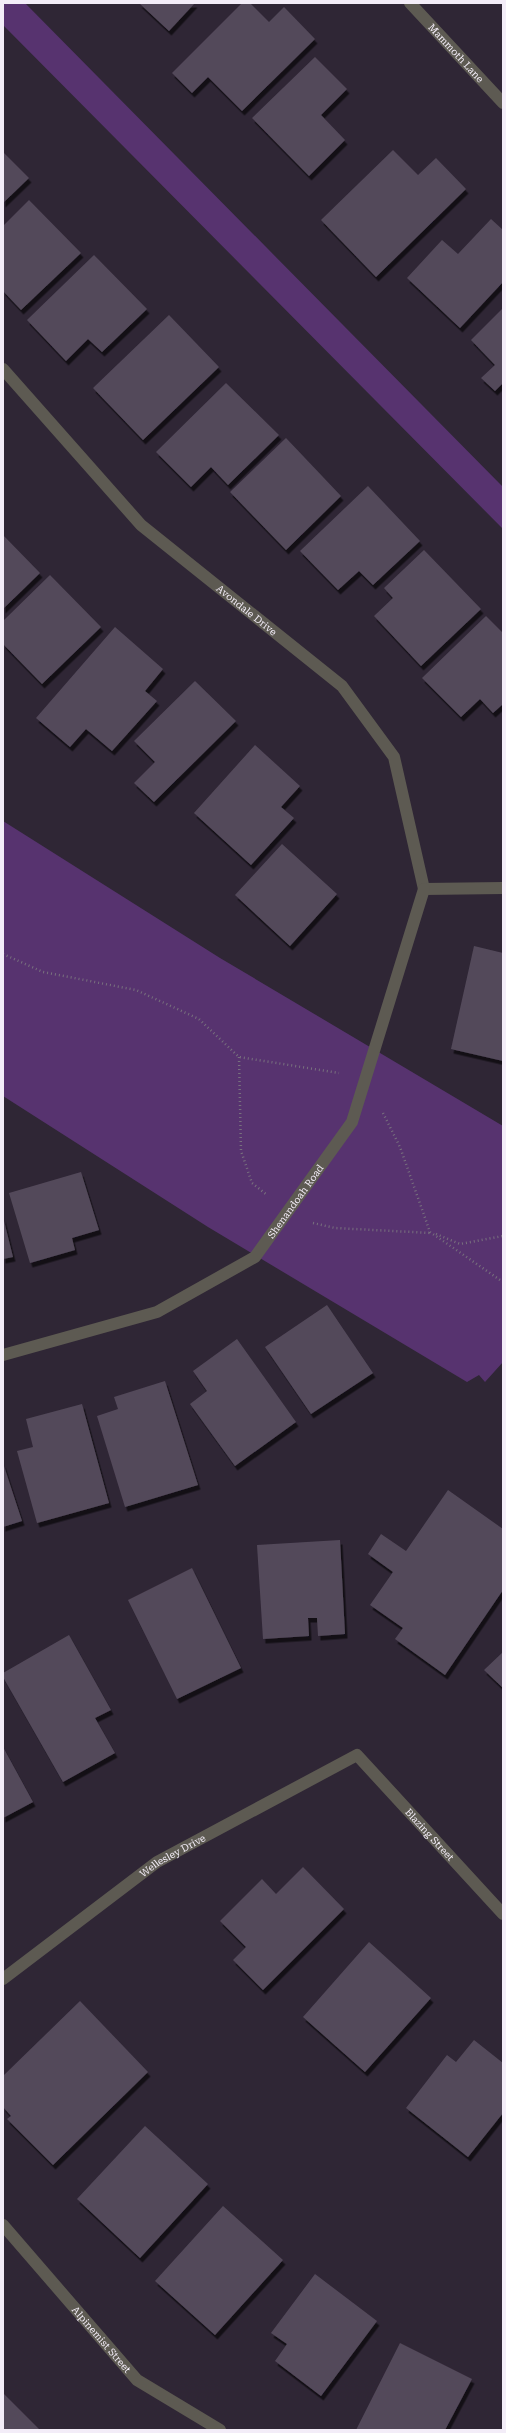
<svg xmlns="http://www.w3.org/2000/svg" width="506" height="2433" viewBox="0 0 506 2433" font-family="'Roboto Serif',serif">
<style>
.green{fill:#57336f}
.building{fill:#53495a;filter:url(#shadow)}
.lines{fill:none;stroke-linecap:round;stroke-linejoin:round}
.path{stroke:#78707e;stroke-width:2.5;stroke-dasharray:1 3;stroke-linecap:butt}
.minor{stroke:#5d5a52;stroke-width:12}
.labels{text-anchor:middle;stroke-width:3.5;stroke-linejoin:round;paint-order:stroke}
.street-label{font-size:10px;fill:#f3edf8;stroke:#151118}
</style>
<defs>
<filter id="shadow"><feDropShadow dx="2.5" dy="4.5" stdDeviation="0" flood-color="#0009"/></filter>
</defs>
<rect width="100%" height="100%" fill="#2f2635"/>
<path class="green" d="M3,3H25L503,487V529L3,25Z
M3,821L220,958L503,1126V1362L485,1382L479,1375L467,1382L208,1227L3,1096Z"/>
<path class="building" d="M139,3H195L169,31Z
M242,3H250L269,22L284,7L315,39L242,111L208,77L192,93L172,73Z
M315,57L347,89L321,115L345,140L309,176L252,118Z
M393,150L418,175L436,158L466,189L376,277L321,220Z
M3,152L29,178L3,203Z
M29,200L81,253L21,310L3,291V226Z
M491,219L503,230V282L460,328L407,278L442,240L458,254Z
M94,255L147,309L102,352L88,339L66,361L27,320Z
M503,308V383L495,391L481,378L495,365L471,340Z
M169,315L219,367L143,440L93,388Z
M226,383L279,435L228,485L211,467L191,487L156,452Z
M286,438L341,496L286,550L230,492Z
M368,486L420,541L373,585L359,571L338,590L300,551Z
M3,535L40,573L3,609Z
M424,550L481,609L421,666L374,616L393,598L384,588Z
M50,575L101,627L42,684L3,644V621Z
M486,616L503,633V704L493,713L480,699L461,717L422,678Z
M115,627L163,669L145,691L157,701L112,751L86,729L70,747L36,718Z
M195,681L236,721L154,802L134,783L155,762L134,741Z
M255,745L300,786L281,807L294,818L251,865L194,813Z
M282,844L337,894L290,946L235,895Z
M474,946L503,953V1061L451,1049Z
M81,1172L99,1230L72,1238L75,1250L30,1263L9,1193Z
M3,1217L13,1257L3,1259Z
M327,1305L373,1373L311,1414L265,1347Z
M237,1339L296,1422L235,1466L190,1404L207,1391L193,1371Z
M165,1381L198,1485L125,1507L97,1416L118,1409L114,1397Z
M82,1404L109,1503L37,1523L17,1451L33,1447L26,1419Z
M3,1463L22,1521L3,1527Z
M448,1490L503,1529V1590L445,1675L395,1639L403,1628L370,1605L393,1572L368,1554L381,1534L406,1551Z
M340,1540L345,1634L318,1636L317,1618H308L309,1636L263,1639L257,1545Z
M192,1568L241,1668L177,1699L128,1600Z
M69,1635L111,1710L95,1718L115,1753L63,1782L3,1677V1673Z
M503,1652V1688L484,1670Z
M3,1747L33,1802L3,1818Z
M303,1867L344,1909L263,1990L233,1960L246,1947L220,1921L262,1879L276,1894Z
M369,1942L431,1998L365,2072L303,2017Z
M80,2001L148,2072L53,2165L7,2119L11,2116L3,2107V2076Z
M474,2040L503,2063V2113L468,2157L406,2108L447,2055L456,2062Z
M145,2126L208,2184L140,2258L77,2199Z
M223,2206L283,2260L215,2335L155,2281Z
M315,2274L377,2321L321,2396L275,2361L287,2344L271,2333Z
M400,2343L472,2379L445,2430H356Z
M3,2393L40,2430H3Z"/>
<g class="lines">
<path class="path" d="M3,954L43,972L136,990L199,1019L239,1057L339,1073
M239,1057L241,1151L252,1183L267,1195
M383,1113L400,1147L430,1232L503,1282
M313,1223L335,1228L431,1233
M436,1234L460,1244L503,1236"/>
<g class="minor">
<path id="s1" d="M410,3L503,103"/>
<path id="s2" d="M3,369L141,525L342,686L394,757L424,889"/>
<path d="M424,889L503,888"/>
<path id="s3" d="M3,1355L157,1312L255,1257L352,1122L424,889"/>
<path id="s4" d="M3,1979L157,1862L357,1755L503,1914"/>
<path id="s5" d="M3,2225L137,2380L220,2430"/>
</g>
</g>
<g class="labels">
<g class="street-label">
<text dy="4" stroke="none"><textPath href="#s1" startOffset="68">Mammoth Lane</textPath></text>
<text dy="4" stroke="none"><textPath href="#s2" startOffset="344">Avondale Drive</textPath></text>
<text dy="4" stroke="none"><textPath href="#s3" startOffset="341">Shenandoah Road</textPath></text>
<text dy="4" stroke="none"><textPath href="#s4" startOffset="528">Blazing Street</textPath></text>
<text dy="4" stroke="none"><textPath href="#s4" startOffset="210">Wellesley Drive</textPath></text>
<text dy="4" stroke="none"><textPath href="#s5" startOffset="151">Alpinemist Street</textPath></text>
</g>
</g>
<rect width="506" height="2433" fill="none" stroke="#f3edf8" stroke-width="8"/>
</svg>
